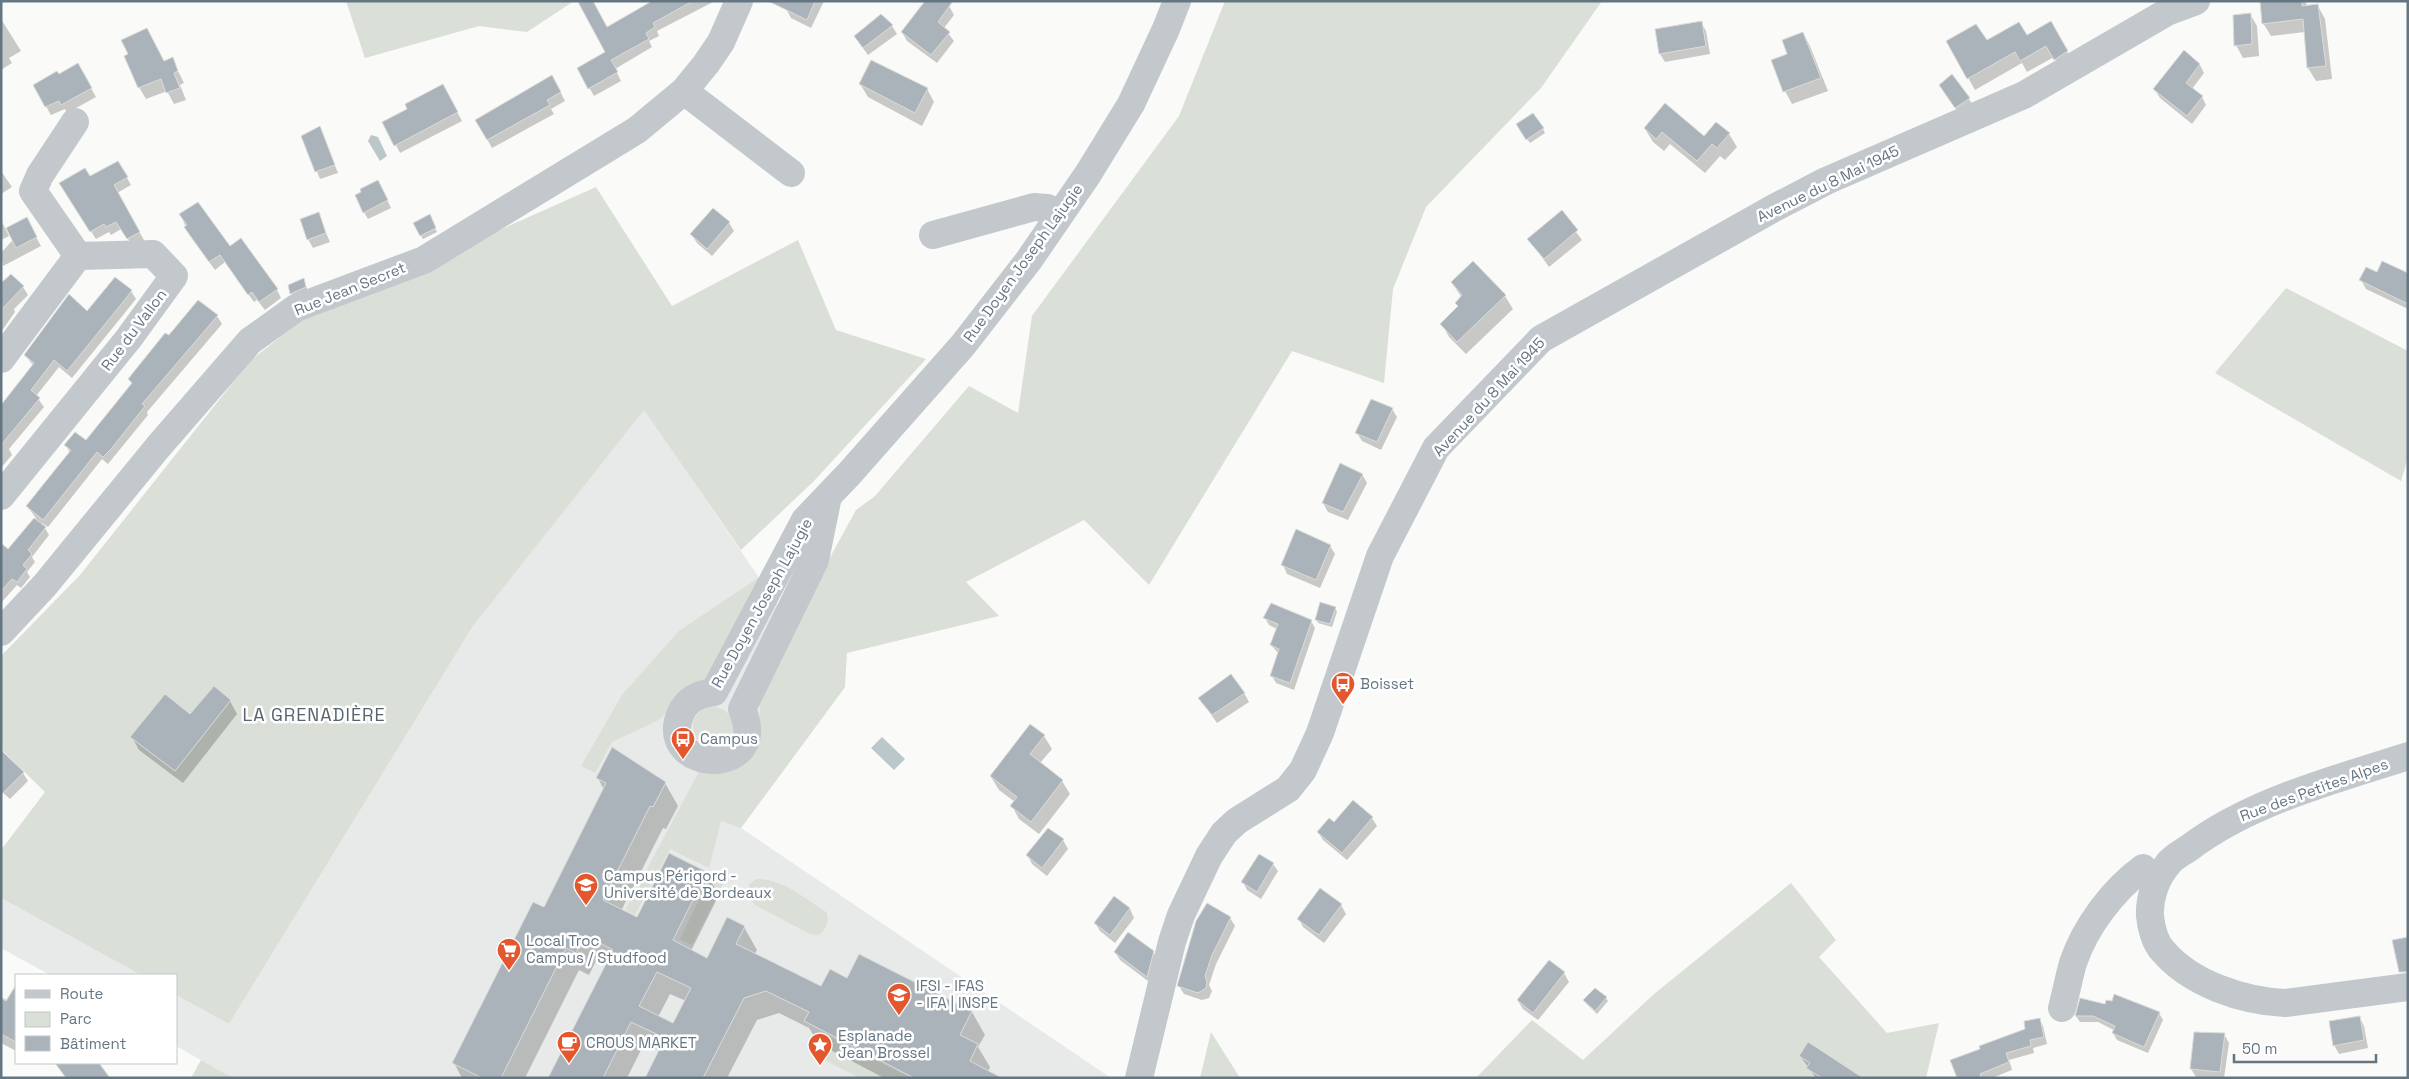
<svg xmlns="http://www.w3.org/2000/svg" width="2409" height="1079" viewBox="0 0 2409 1079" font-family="'Space Grotesk',sans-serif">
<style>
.built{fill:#e8e9e9}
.green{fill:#dadfd7}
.water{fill:#bbc7cb}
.shadow{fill:#0003;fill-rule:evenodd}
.building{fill:#aab3b9;stroke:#dcdcda;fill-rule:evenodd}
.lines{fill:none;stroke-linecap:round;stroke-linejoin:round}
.minor{stroke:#c3c8cc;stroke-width:28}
.labels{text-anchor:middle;stroke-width:5;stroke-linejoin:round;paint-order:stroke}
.street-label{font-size:15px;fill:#657683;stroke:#fff}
.poi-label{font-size:15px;fill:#657683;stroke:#fff;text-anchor:start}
.quarter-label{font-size:18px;letter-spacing:1px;fill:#57646e;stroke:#fff}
</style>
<rect width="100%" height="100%" fill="#fafaf8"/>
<path class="built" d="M644,409L807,648L845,687L741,828L1111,1078H233L176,1046V995L229,1024L473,626Z
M1,898L141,975H50L1,948Z"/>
<path class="green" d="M346,1H574L527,32L479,26L365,58Z
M1225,1H1602L1541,88L1426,207L1393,289L1384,383L1292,351L1149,585L1084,520L966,582L999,616L847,653L845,687L741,828L721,821L709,868L670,849L635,915L625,910L701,768L758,734L761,695L806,601L856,510L875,496L969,386L1018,413L1032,316L1179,116Z
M596,187L672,306L798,240L836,330L926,359L814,481L741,550L644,410L473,626L229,1024L176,995V975H141L1,898V850L45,792L1,749V656L80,575L250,361L307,316Z
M2286,288L2408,351V457L2401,481L2215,373Z
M767,572L707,682L685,694L659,720L612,742L595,773L581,766L622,695L679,631Z
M693 727a20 20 0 1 1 40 0a20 20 0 1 1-40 0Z
M711,876L724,882L692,945L680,939Z
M757,879C783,879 804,898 826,912C830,921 826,930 818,935L810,934L755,905C749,898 747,893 749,884Z
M1791,883L1836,940L1819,957L1887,1033L1939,1023L1926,1078H1476L1532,1020L1583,1060L1654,994Z
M1211,1032L1240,1078H1200Z
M822,1033L911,1078H860L811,1053Z
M201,1060L233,1078H191Z"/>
<path class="water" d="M371,135L378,137L387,156L380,161L368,141Z
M882,737L905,759L894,770L871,748Z"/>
<path class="shadow" d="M582,1H592L607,28L654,1L713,2L657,31L659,36L649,41L652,47L615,69L621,81L594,96L578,68L606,53L580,2Z
M790,1H824L811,28L791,18L786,9Z
M2261,1H2305L2308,7L2318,6L2325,19L2332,79L2316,81L2308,68L2305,32L2271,36L2263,23Z
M949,6L954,15L944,28L954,41L937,63L907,41L902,32Z
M2250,14L2257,26L2259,56L2243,58L2236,45Z
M881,16L892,26L897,34L868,55L855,37Z
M1,19L21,51L9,58L12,63L1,70Z
M1701,22L1706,31L1710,54L1665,62L1660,54Z
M2051,23L2074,64L2061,71L2054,57L2027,72L2022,63L1975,90L1948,42H1986L2026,37Z
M1803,33L1810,46L1828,91L1792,104L1785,91L1788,54Z
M2184,52L2200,65L2204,73L2192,89L2202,97L2206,105L2192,124L2160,98L2155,90Z
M172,59L184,83L180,85L186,100L174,104L167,91L146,99L139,87L164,62Z
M78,65L96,97L67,113L65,109L51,115L34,86Z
M552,76L565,101L551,109L554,114L492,148L477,121Z
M860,84L927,89L934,102L922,126L868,97Z
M443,86L462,121L400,153L384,122L409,109Z
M1945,94L1969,99L1974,107L1961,116Z
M1518,125L1543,129L1545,133L1530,143Z
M320,128L338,173L320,179L303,137Z
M1645,129L1704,138L1729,134L1737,147L1725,160L1720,156L1705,173L1670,144L1664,151L1653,142Z
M118,162L131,185L117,193L144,240L133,246L121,229L111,235L109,232L96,239L65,191Z
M1,171L12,187L1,194Z
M382,189L391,208L368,219L364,212Z
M1561,212L1582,240L1549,267L1529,239Z
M180,214L230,248L277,290L281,298L265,310L257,300L254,302L225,262L215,270L190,236Z
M318,214L330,242L313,248L308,239Z
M429,216L437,232L423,239L414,223Z
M1,220L9,236L1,240Z
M28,223L41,246L3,266L1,253Z
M729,223L734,231L712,256L697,243L692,235Z
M1473,263L1505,296L1513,309L1466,354L1449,337L1442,324L1459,308L1456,303L1462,298L1452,283Z
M2408,275V309L2366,289L2361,280Z
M304,280L308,291L293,297L291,293Z
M1,285L23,287L28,295L14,309L15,312L1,332Z
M131,291L136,299L72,378L59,367L36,396L44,407L9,449L12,455L1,468V407L33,365L25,355L87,313Z
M198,302L217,316L222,324L147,412L148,415L108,464L102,459L48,527L42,523L49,535L32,557L35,562L27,572L30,577L21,588L17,585L1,603V545L8,551L36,518L27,506L70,453L66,445L86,442L132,385L129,379Z
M1392,409L1397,417L1381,450L1362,441L1357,433Z
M1362,474L1367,483L1348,520L1328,512L1323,503Z
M1330,546L1335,554L1320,588L1287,574L1283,565Z
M1335,608L1337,612L1332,627L1318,623L1316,619Z
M1265,618L1311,621L1315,628L1294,690L1276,683L1272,676L1279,654L1271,645L1277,629L1269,625Z
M1244,693L1249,702L1217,723L1200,699Z
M230,701L237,714L183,783L139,750L132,737Z
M1044,736L1052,749L1040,763L1062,781L1070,794L1039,834L1019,819L1012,806L1015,802L999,790L991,777Z
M4,755L23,773L28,781L10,799L1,791Z
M598,778L665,783L678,806L666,829L663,828L621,911L638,919L706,873L719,895L691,951L707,960L744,927L757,950L754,955L821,988L847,980L860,956L972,1012L985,1035L978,1047L990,1067L988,1072L999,1078H884L819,1044L809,1028L779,1013L757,1020L727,1078H646L660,1051L644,1044L627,1078H550L608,962L598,957L589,975L579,970L525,1078H462L454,1063L544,909L604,790ZM670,994L686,1001L674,1024L658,1017Z
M1372,818L1377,826L1347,860L1323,840L1318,832L1334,824Z
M1063,840L1068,849L1047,876L1032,864L1028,856Z
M1273,864L1278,871L1261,899L1247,890L1243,882Z
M1115,898L1130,909L1134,918L1115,943L1100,931L1095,923Z
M1341,905L1346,914L1324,943L1303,927L1299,919Z
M1230,918L1235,926L1216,964L1209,985L1212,991L1209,998L1202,1000L1184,994L1179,986Z
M1115,952H1153L1158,960L1152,984L1120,960Z
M1549,962L1564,973L1569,982L1538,1020L1523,1009L1518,1001Z
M1,997L16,1005V1051L1,1043Z
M1606,998L1608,1001L1597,1014L1584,1001Z
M2106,1006L2159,1013L2163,1020L2148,1053L2117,1040L2113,1033L2114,1030L2098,1022H2080L2076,1016Z
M2360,1018L2364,1026L2368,1048L2339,1054L2334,1045Z
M2039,1019L2043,1026L2047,1044L2033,1048L2034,1053L2009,1060L2012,1070L1992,1078H1958L1982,1050L2027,1030Z
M2224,1034L2229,1043L2224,1078L2196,1077L2191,1069Z
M1800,1056L1853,1078H1816Z"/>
<path class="building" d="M593,1L607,27L652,1H693L653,23L655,27L646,33L649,39L611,60L618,72L588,89L577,68L605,52L578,2Z
M768,1H815L807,20Z
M925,1H953L938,22L950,32L931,55L901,32Z
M2260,1H2302V6L2318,4L2326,66L2307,68L2303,19L2262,24Z
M2251,13L2252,44L2234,46L2233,15Z
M881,14L893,25L863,48L854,36Z
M1702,21L1706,46L1659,54L1655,29Z
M2051,21L2068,51L2054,60L2046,46L2020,61L2015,52L1967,79L1946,41L1976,24L1987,40L2019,22L2027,35Z
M147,28L164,61L173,57L178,71L174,73L180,88L166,93L161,79L138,88L124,56L128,54L121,40Z
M1803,32L1821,78L1783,92L1771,60L1787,54L1782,40Z
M2184,50L2200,64L2186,83L2203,96L2187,116L2153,89Z
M871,60L928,88L915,113L859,84Z
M78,63L92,88L61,105L59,101L45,107L33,85L57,71L59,74Z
M1952,74L1970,98L1955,108L1939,85Z
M552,75L561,92L547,100L550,105L487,140L475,120Z
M443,84L458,112L394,146L382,122L407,109L405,104Z
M1665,103L1704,136L1716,122L1730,133L1717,148L1712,144L1697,161L1662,132L1656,139L1644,128Z
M1533,113L1544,128L1526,140L1516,124Z
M320,126L335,165L315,172L301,136Z
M118,161L128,177L114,185L140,232L127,239L116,222L106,227L104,224L90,232L59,183L85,168L90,176Z
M378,180L388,200L363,213L355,195L361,192L360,189Z
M198,202L230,246L241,238L278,289L259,302L252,292L248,295L220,255L209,262L184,227L187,225L179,214Z
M713,208L730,222L707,249L690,234Z
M1562,210L1578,230L1544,259L1527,239Z
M319,212L326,233L307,240L300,219Z
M430,214L436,228L420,236L413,223Z
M27,217L37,237L16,248L6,228Z
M1473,261L1506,295L1457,342L1440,324L1458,306L1455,303L1462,295L1451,282Z
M2382,261L2408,273V304L2359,280L2366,267L2377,272Z
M11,274L24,286L1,310V283Z
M115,277L132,290L127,297L67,371L54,360L31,390L40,398L1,445V405L34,363L24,355L69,294L87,311Z
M304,278L306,287L290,294L288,285Z
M198,300L218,315L142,404L145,406L111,449L103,457L97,452L43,520L26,506L71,450L64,445L75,432L86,440L132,383L128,379L165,333L169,335Z
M1371,399L1393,408L1377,442L1355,433Z
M1340,463L1363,474L1343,512L1322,503Z
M34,518L46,527L28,550L32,554L23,565L27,569L17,582L12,579L1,591V543L8,549Z
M1296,529L1331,545L1316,580L1281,565Z
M1320,602L1336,607L1330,624L1315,620Z
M1271,603L1312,620L1290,683L1270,676L1279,649L1270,645L1278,624L1263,618Z
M1231,674L1245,693L1212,715L1198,698Z
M214,686L231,700L175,771L130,737L165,694L190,714Z
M1030,724L1045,735L1030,754L1063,780L1031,822L1010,806L1017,797L990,776Z
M612,747L666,782L653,807L650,806L603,900L637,917L669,853L707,872L673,940L707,958L727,917L745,926L736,944L821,986L830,969L847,978L859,954L972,1011L960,1035L978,1044L970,1061L1002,1078H914L804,1021L809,1012L766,991L744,998L703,1078H645L665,1038L631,1022L603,1078H548L613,950L585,935L576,953L566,948L501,1078H482L452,1063L533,902L544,907L606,783L596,778ZM657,972L691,988L673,1023L639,1006Z
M1,750L24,772L1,795Z
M1353,800L1373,817L1342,853L1317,832L1329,818L1334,822Z
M1048,828L1064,839L1042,868L1026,855Z
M1259,854L1274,863L1257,892L1241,882Z
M1320,888L1342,904L1319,935L1297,919Z
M1114,896L1130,908L1110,935L1094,923Z
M1207,903L1231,917L1212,955L1205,976L1207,982L1206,988L1198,993L1177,986L1196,921Z
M1128,932L1154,951L1147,977L1114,952Z
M2408,937V972H2399L2392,940Z
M1549,960L1565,972L1533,1013L1517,1000Z
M16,985V1042L1,1034V998L6,1001Z
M1595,988L1607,997L1595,1011L1583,1000Z
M2114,994L2160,1012L2144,1047L2112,1033L2115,1026L2093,1016H2075L2080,998L2105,1004L2106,1000L2112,1001Z
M2360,1016L2364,1040L2333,1046L2329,1021Z
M2040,1018L2044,1037L2030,1040L2031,1046L2006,1053L2009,1062L1980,1074L1981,1078H1957L1950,1060L1980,1049L1979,1046L2025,1029L2024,1021Z
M2194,1032L2225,1033L2220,1072L2190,1069Z
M1808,1042L1819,1049L1863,1078H1822L1806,1068L1810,1063L1799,1056Z
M55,1063H99L110,1078H66Z"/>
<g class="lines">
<path class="minor" d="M684,91L791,173
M75,122L40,175L33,191L78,256
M933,235L1034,207L1047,208L1061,213
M1,359L78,256
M1,496L129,338L174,276L153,254L78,256
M828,496L815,560L742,709C772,779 657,773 680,715C686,700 698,694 714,692L805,520L849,474L963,345L1029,260L1088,174L1131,104L1166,29L1177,1
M1,632L45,585L158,447L250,341L296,308L424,260L637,130L684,91L706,64L721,42L739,1
M2408,756C2334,780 2251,801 2189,848C2182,853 2173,857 2168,864C2156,878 2149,898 2150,916C2151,927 2155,943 2163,951C2191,984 2243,1001 2285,1003L2408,987
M2062,1008C2066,993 2069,977 2073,963C2085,927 2113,890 2143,868
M1139,1078L1172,942L1181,915L1209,856L1224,833L1237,821L1288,789L1303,770L1320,733L1380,556L1436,448L1541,339L1774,208L1826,181L2024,95L2169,11L2196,1"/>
</g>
<defs>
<symbol id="bus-pin" viewBox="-11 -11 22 30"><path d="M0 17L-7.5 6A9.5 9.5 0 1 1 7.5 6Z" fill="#e4572e" stroke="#fff"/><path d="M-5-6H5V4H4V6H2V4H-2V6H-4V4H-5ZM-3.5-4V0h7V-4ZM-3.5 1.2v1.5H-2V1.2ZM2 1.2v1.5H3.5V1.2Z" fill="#fff"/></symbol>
<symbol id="university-pin" viewBox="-11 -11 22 30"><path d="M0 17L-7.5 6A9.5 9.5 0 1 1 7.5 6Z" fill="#e4572e" stroke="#fff"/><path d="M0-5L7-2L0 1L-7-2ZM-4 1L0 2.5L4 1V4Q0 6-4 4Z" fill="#fff"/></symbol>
<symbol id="supermarket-pin" viewBox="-11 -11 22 30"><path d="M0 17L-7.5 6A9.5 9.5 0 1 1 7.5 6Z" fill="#e4572e" stroke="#fff"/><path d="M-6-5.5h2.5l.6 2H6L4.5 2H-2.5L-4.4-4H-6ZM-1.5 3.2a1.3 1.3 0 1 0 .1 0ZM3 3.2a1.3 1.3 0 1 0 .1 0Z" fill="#fff"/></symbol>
<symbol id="cafe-pin" viewBox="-11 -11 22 30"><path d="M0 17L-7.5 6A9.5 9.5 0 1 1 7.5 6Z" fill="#e4572e" stroke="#fff"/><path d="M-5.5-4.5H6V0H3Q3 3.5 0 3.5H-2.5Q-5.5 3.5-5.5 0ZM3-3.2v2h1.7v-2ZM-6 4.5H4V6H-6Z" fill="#fff"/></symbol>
<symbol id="sight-pin" viewBox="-11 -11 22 30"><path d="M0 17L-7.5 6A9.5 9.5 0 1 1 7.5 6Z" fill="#e4572e" stroke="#fff"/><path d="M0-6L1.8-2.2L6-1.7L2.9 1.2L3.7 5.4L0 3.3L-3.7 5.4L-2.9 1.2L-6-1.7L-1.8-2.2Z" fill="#fff"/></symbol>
</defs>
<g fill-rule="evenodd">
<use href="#bus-pin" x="1329" y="670" width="28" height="38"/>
<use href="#bus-pin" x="669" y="725" width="28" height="38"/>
<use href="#university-pin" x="572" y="871" width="28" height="38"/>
<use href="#supermarket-pin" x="495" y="936" width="28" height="38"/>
<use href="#university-pin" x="885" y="981" width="28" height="38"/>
<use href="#cafe-pin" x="555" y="1029" width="28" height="38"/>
<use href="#sight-pin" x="806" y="1031" width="28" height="38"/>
</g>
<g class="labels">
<g class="street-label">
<text transform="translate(1828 184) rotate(-26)" y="5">Avenue du 8 Mai 1945</text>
<text transform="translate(1023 263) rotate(-54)" y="5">Rue Doyen Joseph Lajugie</text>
<text transform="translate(350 289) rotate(-22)" y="5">Rue Jean Secret</text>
<text transform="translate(134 330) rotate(-53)" y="5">Rue du Vallon</text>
<text transform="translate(1489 397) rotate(-47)" y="5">Avenue du 8 Mai 1945</text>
<text transform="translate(762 603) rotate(-61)" y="5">Rue Doyen Joseph Lajugie</text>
<text transform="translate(2314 790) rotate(-20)" y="5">Rue des Petites Alpes</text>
</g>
<g class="poi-label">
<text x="1360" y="689">Boisset</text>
<text x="700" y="744">Campus</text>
<text x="604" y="881">Campus Périgord -<tspan x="604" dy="17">Université de Bordeaux</tspan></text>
<text x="526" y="946">Local Troc<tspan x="526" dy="17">Campus / Studfood</tspan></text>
<text x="916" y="991">IFSI - IFAS<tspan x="916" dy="17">- IFA | INSPE</tspan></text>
<text x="838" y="1041">Esplanade<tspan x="838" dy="17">Jean Brossel</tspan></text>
<text x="586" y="1048">CROUS MARKET</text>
</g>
<g class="quarter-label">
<text x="314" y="721">LA GRENADIÈRE</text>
</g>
</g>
<rect width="2409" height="1079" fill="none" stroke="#657683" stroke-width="5"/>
<rect x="15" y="974" width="162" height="90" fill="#ffffff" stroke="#c1c8cd"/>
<rect x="25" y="990" width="25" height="8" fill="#c3c8cc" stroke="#c1c8cd"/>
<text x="60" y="999" font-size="15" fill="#657683">Route</text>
<rect x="25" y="1012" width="25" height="15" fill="#dadfd7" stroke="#c1c8cd"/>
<text x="60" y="1024" font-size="15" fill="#657683">Parc</text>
<rect x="25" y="1036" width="25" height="15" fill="#aab3b9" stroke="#c1c8cd"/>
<text x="60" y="1049" font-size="15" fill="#657683">Bâtiment</text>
<path d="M2234 1054v8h142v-8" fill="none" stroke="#657683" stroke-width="2.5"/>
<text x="2242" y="1054" font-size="15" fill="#657683" stroke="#ffffff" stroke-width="4" paint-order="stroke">50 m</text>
</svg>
